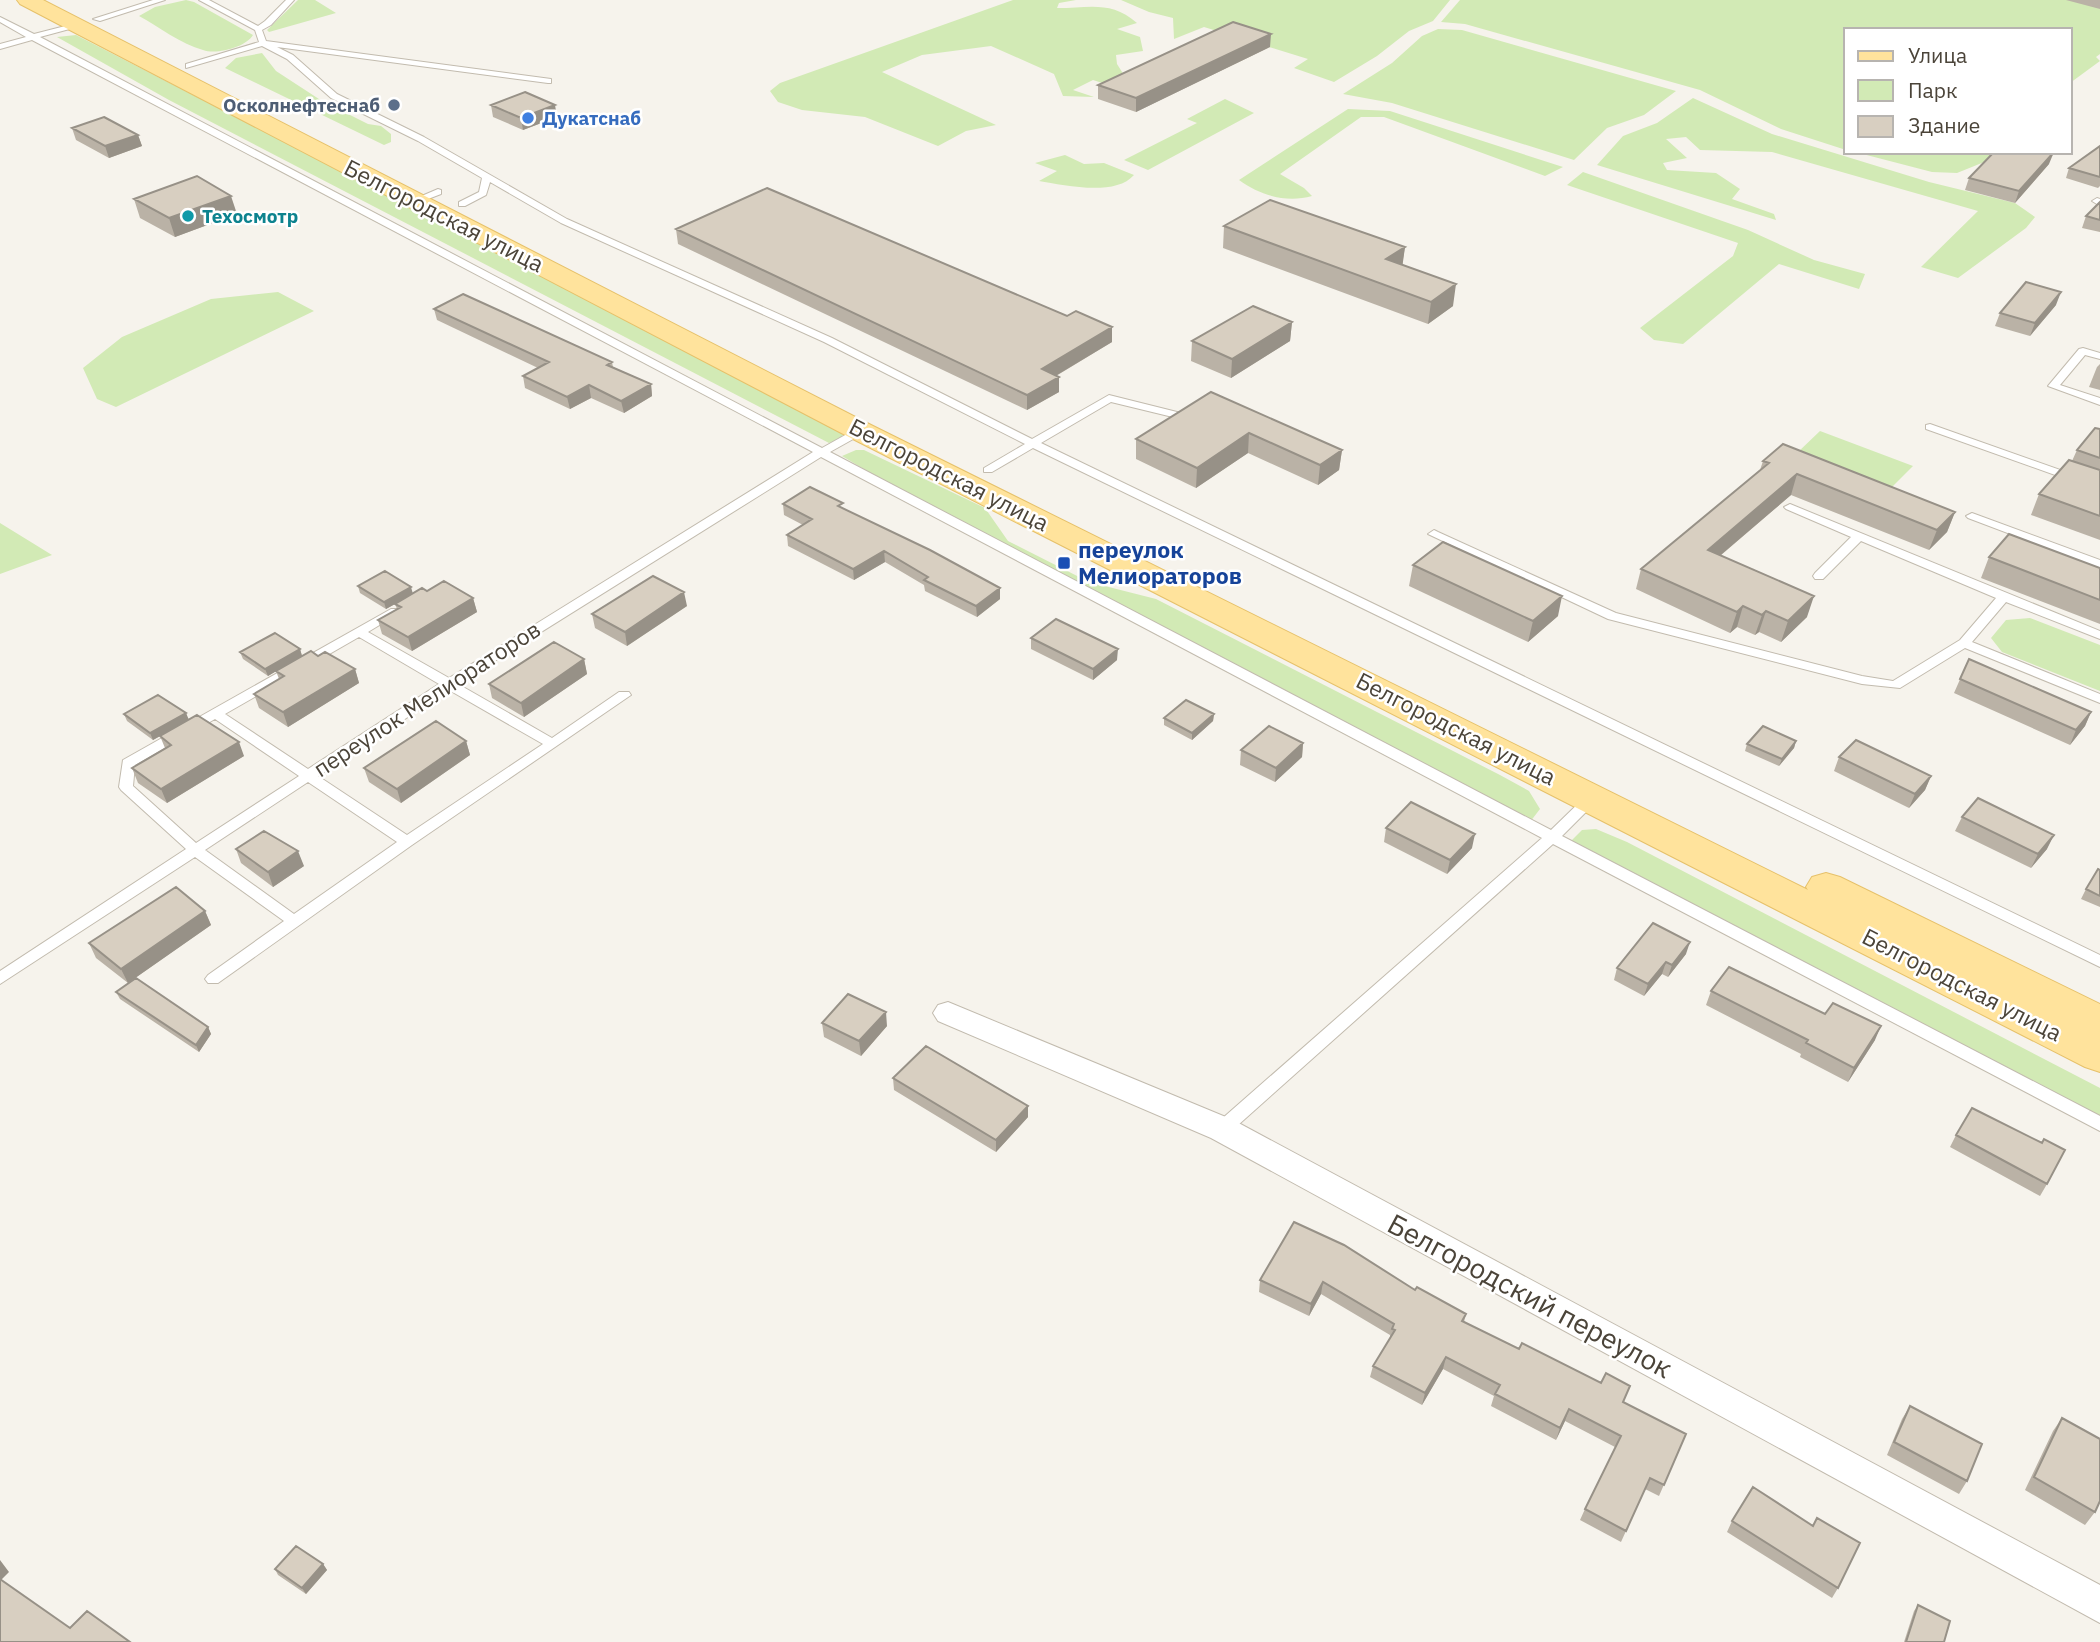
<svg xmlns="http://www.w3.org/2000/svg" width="2100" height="1642" viewBox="0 0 2100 1642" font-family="'IBM Plex Sans',sans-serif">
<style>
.green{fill:#d2eab5}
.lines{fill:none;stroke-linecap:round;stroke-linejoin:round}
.lane-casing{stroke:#c2bbae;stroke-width:2}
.street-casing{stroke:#c2bbae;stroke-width:2}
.primary-casing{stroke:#e6c16a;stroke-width:2}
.lane{fill:#fff;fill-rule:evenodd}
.street{fill:#fff;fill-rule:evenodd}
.primary{fill:#ffe39c;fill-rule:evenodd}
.wall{fill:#bab2a6}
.shaded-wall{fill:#979187}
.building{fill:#d8cfc1;stroke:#979187;stroke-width:2}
.service-dot{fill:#5c6f8a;stroke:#fff;stroke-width:2.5}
.shop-dot{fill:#3f7fe0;stroke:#fff;stroke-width:2.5}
.culture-dot{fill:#0f9aa8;stroke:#fff;stroke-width:2.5}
.transit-dot{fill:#1a4fb4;stroke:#fff;stroke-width:2.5}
.labels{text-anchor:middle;stroke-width:5;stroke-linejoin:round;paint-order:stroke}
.far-service-label{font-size:19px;font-weight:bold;fill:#4e5e75;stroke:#fff;text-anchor:end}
.far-shop-label{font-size:19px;font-weight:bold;fill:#366cbe;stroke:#fff;text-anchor:start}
.far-culture-label{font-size:19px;font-weight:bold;fill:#0d838f;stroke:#fff;text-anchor:start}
.street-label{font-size:23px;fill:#4b4439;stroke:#fff}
.transit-label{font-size:23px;font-weight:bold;fill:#164399;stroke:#fff;text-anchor:start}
.near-street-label{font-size:28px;fill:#4b4439;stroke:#fff}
</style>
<rect width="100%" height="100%" fill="#f6f3ec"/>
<path class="green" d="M186,0L194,2L253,35C246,47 217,55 203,50C181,44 159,27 139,16L155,7Z
M298,0H315L336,13L269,32L267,30Z
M1013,0H1076L1059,3L1057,8C1089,8 1111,0 1137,23L1117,29L1140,37L1143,51L1116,55L1117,64L1136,94L1093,80L1073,90L1094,97L1063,96L1054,74L991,46L922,55L882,72L996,125L966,131L938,146L865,117L802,110L778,102L770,91L780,83Z
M1121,0H1450L1433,21L1409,31L1377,56L1334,82L1294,68L1308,59L1204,27L1174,39L1173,18L1149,12Z
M1460,0H2100V54L2096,57L2100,61L2070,83V30H1846V150L1781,129L1700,90L1465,24L1441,22Z
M1438,29L1462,30L1676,91L1644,115L1607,128L1574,160L1392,103L1343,94L1392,63L1422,36Z
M76,35L841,427L843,437L829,443L169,100L57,37Z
M262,53L276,71L322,101L368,124L381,126L391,134V142L384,145L225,68L236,58Z
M1693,98L1772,134L1929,182L2015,203L2035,217L2026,228L1958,278L1921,267L1978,211L1772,152L1700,150L1686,137L1666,139L1687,158L1663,163L1667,170L1716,173L1740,189L1732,199L1774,214L1776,220L1597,165L1623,136L1657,123Z
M1225,99L1254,113L1148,170L1124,160L1197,123L1187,119Z
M1348,109L1390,111L1563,167L1545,176L1384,117H1361L1280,174L1304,188L1312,196C1287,203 1261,196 1239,180Z
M1855,152H2009L1957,173L1932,172Z
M1065,155L1084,164L1104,163L1134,175C1115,197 1064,185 1039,181L1057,171L1035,163Z
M1583,172L1748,230L1814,260L1865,274L1859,289L1779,264L1683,344L1654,340L1640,328L1733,256L1738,243L1567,185Z
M278,292L314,311L116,407L97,399L83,368L122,337L211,299Z
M1820,431L1913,466L1891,488L1797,453Z
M856,450H864L985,508L1008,541L1089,582L1156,599L1500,775L1529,791L1540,809L1530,822L937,513L842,456Z
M0,523L52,555L0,574Z
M2030,618L2100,645V691L2002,652L1991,638L2006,620Z
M1596,829L1627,842L2100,1088V1124L1571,841L1582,830Z"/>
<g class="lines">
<defs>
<path id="lane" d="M153,0H165L100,21L93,19Z
M199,0H209L258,26L265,21L286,0H294L271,25L262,30L266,41L551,79V83H548L277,47L293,55L337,94L424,137L567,219L832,338L1032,439L1109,395L1185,414V418L1181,419L1111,402L1041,443L2100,955V967L1033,448L992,472H984V468L1025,444L824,342L561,223L490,182L486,195L465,206H459V202L479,192L482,178L418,141L331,98L287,59L262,46L186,68V64L259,42L255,30Z
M0,17L34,34L77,23V27L40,37L822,448L856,429H864V433L830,452L1551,830L1587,795H1597L1599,798L1597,801L1562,836L2100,1116V1131L1553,844L1228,1134L1222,1136L1216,1134L1214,1129L1216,1124L1542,838L821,457L458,684L552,738L619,692H629L631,695L412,845L218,983H208L205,979L208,975L284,921L195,857L0,984V971L186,849L121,790L119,787L123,760L391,609H399L401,612L368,632L449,678L813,452L32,40L0,49V44L26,37L0,22ZM359,637L439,684L308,769L225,714ZM449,690L543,744L407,835L318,776ZM215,719L299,776L196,843L133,786L135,765ZM308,782L397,842L294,914L205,850Z
M438,189L441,190V194L415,204L410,201Z
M2097,198L2100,199V206L2092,201Z
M2083,348L2100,353V359L2085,355L2060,385L2100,398V405L2048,386L2079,349Z
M1930,424L2100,484V491L1926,429V425Z
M1790,504L2100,631V639L2006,602L1972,642L2100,694V703L1965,648L1900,688L1862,684L1608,619L1428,534L1434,530L1438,532L1616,613L1862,676L1893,681L1960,640L1996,598L1861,541L1823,579H1815L1813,576L1815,573L1851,537L1786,509L1784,507Z
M1972,513L2100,560V568L1968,518L1966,516Z"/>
<path id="street" d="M948,1002L1233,1120L2100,1585V1623L1211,1138L938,1021L933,1013L938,1005Z"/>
<path id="primary" d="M17,0H43L871,425L1808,890L1806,887L1812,877L1826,873L1840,877L2100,1004V1072L2085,1067L849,437L20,4Z"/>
</defs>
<use href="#lane" class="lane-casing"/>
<use href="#street" class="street-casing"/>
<use href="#primary" class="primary-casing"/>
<use href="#lane" class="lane"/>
<use href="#street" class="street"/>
<use href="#primary" class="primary"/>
</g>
<path class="wall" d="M2066,0H2100V9Z
M1270,47L1136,112L1098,99V85Z
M491,105L557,117L523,130L493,117Z
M72,128L138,135L142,146L109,158L76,140Z
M2100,146V186L2098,188L2066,178L2069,168Z
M2049,164L2015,203L1965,190L1969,178Z
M134,199L237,214L175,237L140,218Z
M2100,202V232L2082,228L2086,216Z
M1224,226L1405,247L1402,265L1453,306L1428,324L1223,248Z
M676,229L1112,342L1056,376L1059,377V392L1027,410L678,244Z
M2056,305L2030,336L1995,326L2000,313Z
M434,309L612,362L613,367L651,384L652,396L624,413L591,398L570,409L525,388L523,376L538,368L437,320Z
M1292,322L1290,341L1231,378L1191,361L1192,341Z
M2100,364V390L2089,387L2097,367Z
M1211,392L1342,450L1339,470L1318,485L1248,453L1196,488L1136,459V439Z
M2100,429V540L2031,515L2039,494L2072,461L2077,450Z
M1763,461L1955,512L1947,532L1929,550L1791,495L1720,556L1807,617L1781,642L1759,632L1755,635L1737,627L1730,633L1636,589L1641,569L1760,470Z
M783,504L844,509L1000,588V599L977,617L925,591L924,585L885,562L854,580L788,546L787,535L803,525L784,515Z
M1989,557L2100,568V624L1981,578Z
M1413,565L1558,616L1528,642L1409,586Z
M358,586L413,594L427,591L473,598L477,612L412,651L382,634L378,620L397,609L395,604L386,609L360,593Z
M687,606L627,646L595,628L592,614Z
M1031,638L1117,660L1093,680L1031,649Z
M300,649L302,656H318L355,669L359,683L288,727L259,708L254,694L279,679L276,671L268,676L243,659L240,652Z
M584,659L587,674L524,717L492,698L489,684Z
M1969,659L2091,712L2085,726L2070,745L1954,693Z
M186,713L188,720L244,756L167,803L138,783L132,768L165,748L160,736L153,740L127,721L124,714Z
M1214,714L1213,721L1192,740L1164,725V718Z
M466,741L470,755L401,803L369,782L364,768Z
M1796,741L1794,748L1779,766L1745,751L1747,744Z
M1303,743L1302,757L1275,782L1240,765L1241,750Z
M1839,757L1931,776L1925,790L1909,808L1834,771Z
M1962,817L2047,849L2031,868L1955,831Z
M1386,828L1472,848L1447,874L1384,842Z
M236,849L304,866L273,887L241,863Z
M2100,870V907L2081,899L2086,889Z
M205,911L211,925L128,983L96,958L89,943Z
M1686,954L1668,977L1662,974L1644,996L1614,980L1617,968Z
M1711,991L1875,1040L1848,1082L1800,1057L1801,1054L1706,1005Z
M116,992L208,1027L211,1034L199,1052L120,999Z
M822,1023L887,1026L861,1056L824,1037Z
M893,1078L1028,1117L996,1152L894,1090Z
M1956,1135L2047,1184L2040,1196L1950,1147Z
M1294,1222L1415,1290L1466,1314L1464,1322L1686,1434L1659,1496L1645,1489L1621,1542L1580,1520L1585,1509L1615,1447L1565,1421L1556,1440L1491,1406L1494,1396L1443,1369L1422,1405L1370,1377L1373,1366L1390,1338V1335L1321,1294L1309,1316L1259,1292L1260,1280Z
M1910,1406L1967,1481L1959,1494L1887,1455L1902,1419Z
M2062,1418L2095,1512L2085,1525L2025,1490L2053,1431Z
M1732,1521L1838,1588L1832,1598L1727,1532Z
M323,1564L327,1570L306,1594L278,1575L275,1569Z
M1918,1605L1944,1642H1904L1914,1611Z"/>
<path class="shaded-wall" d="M1271,34L1270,47L1136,112V98Z
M555,105L557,117L523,130L521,118Z
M138,135L142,146L109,158L105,146Z
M2054,152L2049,164L2015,203L2019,191Z
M231,196L237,214L175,237L169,218Z
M1405,247L1402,269L1386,259Z
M1456,284L1453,306L1428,324L1431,302Z
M2061,292L2056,305L2030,336L2035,323Z
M1292,322L1290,341L1231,378L1232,359Z
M1112,327V342L1042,384V369Z
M1059,377V392L1027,410V395Z
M651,384L652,396L624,413L621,401Z
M589,385L591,398L570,409L567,397Z
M1249,433L1248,453L1196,488L1197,468Z
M1342,450L1339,470L1318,485L1320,465Z
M1797,474L1791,495L1702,571L1708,550Z
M1955,512L1947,532L1929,550L1937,530Z
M884,551L885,562L854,580L853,569Z
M411,587L413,594L386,609L384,602Z
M1000,588V599L977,617L976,606Z
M684,592L687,606L627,646L625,632Z
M1562,596L1558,616L1528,642L1533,621Z
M1814,596L1807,617L1781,642L1788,621Z
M473,598L477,612L412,651L408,637Z
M1743,606L1737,627L1730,633L1737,612Z
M1766,611L1759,632L1755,635L1762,615Z
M300,649L302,656L268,676L265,669Z
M1118,649L1117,660L1093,680V669Z
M584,659L587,674L524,717L521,703Z
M355,669L359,683L288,727L283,712Z
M2091,712L2085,726L2070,745L2076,730Z
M186,713L189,720L153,740L150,733Z
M1214,714L1213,721L1192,740V733Z
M466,741L470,755L401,803L397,789Z
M1796,741L1794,748L1779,766L1782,759Z
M239,742L244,756L167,803L161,789Z
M1303,743L1302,757L1275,782L1276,768Z
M1931,776L1925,790L1909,808L1915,794Z
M1475,834L1472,848L1447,874L1450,860Z
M2054,835L2047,849L2031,868L2038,854Z
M298,851L304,866L273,887L268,872Z
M205,911L211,925L128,983L121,969Z
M1690,942L1686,954L1668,977L1672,965Z
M1666,962L1662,974L1644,996L1648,984Z
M886,1012L887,1026L861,1056L859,1041Z
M1881,1026L1875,1040L1848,1082L1854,1068Z
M208,1027L211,1034L199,1052L196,1045Z
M1028,1106V1117L996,1152V1140Z
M1323,1282L1321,1294L1309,1316L1311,1304Z
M1446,1357L1443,1369L1422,1405L1425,1393Z
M1569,1409L1565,1421L1556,1440L1560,1428Z
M0,1560L9,1572L0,1581Z
M323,1564L327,1570L306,1594L302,1588Z"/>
<path class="building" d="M1233,22L1271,34L1136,98L1098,85Z
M525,92L555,105L521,118L491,105Z
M104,117L138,135L105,146L72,128Z
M2100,146V177L2069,168Z
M1994,152H2054L2019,191L1969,178Z
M197,176L231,196L169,218L134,199Z
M767,188L1067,316L1076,311L1112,327L1042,369L1059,377L1027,395L676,229Z
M1270,200L1405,247L1386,259L1456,284L1431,302L1224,226Z
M2100,202V220L2086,216Z
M2026,282L2061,292L2035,323L2000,313Z
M463,294L612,362L607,365L651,384L621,401L589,385L567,397L523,376L549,362L434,309Z
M1253,306L1292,322L1232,359L1192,341Z
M1211,392L1342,450L1320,465L1249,433L1197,468L1136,439Z
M2095,428L2100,429V458L2077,450Z
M1783,444L1955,512L1937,530L1797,474L1708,550L1814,596L1788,621L1766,611L1762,615L1743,606L1737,612L1641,569L1769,463L1763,461Z
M2069,460L2100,470V516L2039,494Z
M810,487L843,503L838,506L930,550L1000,588L976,606L924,580L928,577L884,551L853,569L787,535L812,519L783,504Z
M2009,534L2100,568V600L1989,557Z
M1443,542L1562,596L1533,621L1413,565Z
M385,571L411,587L384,602L358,586Z
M653,576L684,592L625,632L592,614Z
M444,581L473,598L408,637L378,620L401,607L395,604L422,588L427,591Z
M1056,619L1118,649L1093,669L1031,638Z
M275,633L300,649L265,669L240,652Z
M554,642L584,659L521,703L489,684Z
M311,651L318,656L325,652L355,669L283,712L254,694L284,676L276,671Z
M1969,659L2091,712L2076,730L1960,679Z
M158,695L186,713L150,733L124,714Z
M1186,700L1214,714L1192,733L1164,718Z
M197,715L239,742L161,789L132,768L171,745L160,736Z
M436,721L466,741L397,789L364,768Z
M1269,726L1303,743L1276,768L1241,750Z
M1763,726L1796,741L1782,759L1747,744Z
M1856,740L1931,776L1915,794L1839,757Z
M1978,798L2054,835L2038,854L1962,817Z
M1411,802L1475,834L1450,860L1386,828Z
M264,831L298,851L268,872L236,849Z
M2098,869L2100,870V896L2086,889Z
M176,887L205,911L121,969L89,943Z
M1653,923L1690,942L1672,965L1666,962L1648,984L1617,968Z
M1729,967L1825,1014L1833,1003L1881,1026L1854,1068L1806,1043L1808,1040L1711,991Z
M136,978L208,1027L196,1045L116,992Z
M848,994L886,1012L859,1041L822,1023Z
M926,1046L1028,1106L996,1140L893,1078Z
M1972,1108L2042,1143L2044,1139L2065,1150L2047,1184L1956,1135Z
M1294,1222L1344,1245L1415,1290L1417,1287L1466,1314L1462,1321L1519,1349L1522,1343L1601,1383L1606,1373L1630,1386L1623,1402L1686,1434L1664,1485L1650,1478L1626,1531L1585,1509L1621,1436L1569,1409L1560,1428L1495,1394L1500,1385L1446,1357L1425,1393L1373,1366L1395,1330L1392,1329L1394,1324L1323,1282L1311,1304L1260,1280Z
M1910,1406L1982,1444L1967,1481L1894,1442Z
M2062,1418L2100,1439V1501L2095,1512L2034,1477Z
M1753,1487L1813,1526L1817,1518L1860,1543L1838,1588L1732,1521Z
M296,1546L323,1564L302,1588L275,1569Z
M0,1579L70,1628L87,1611L130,1642H0Z
M1918,1605L1950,1621L1944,1642H1906Z"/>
<circle class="service-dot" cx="394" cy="105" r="7"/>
<circle class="shop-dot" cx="528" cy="118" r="7"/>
<circle class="culture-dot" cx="188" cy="216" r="7"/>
<rect class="transit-dot" x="1057" y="556" width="14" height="14" rx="3.5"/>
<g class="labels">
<g class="far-service-label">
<text x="380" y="112">Осколнефтеснаб</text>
</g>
<g class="far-shop-label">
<text x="542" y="125">Дукатснаб</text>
</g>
<g class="far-culture-label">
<text x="202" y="223">Техосмотр</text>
</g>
<g class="street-label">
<text transform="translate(444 216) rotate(27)" y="8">Белгородская улица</text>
<text transform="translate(949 475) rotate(27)" y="8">Белгородская улица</text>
<text transform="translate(427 699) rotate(-33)" y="8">переулок Мелиораторов</text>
<text transform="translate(1456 729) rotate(27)" y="8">Белгородская улица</text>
<text transform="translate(1962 985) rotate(27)" y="8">Белгородская улица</text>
</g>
<g class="transit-label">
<text x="1078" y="558">переулок<tspan x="1078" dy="26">Мелиораторов</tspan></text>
</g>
<g class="near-street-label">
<text transform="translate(1530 1296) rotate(28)" y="10">Белгородский переулок</text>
</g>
</g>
<rect x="1844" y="28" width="228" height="126" fill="#ffffff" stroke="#b7b4b0" stroke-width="2"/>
<rect x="1858" y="51" width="35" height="10" fill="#ffe39c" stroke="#b7b4b0" stroke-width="2"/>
<text x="1908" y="63" font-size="21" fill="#4b4439">Улица</text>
<rect x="1858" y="80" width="35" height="21" fill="#d2eab5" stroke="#b7b4b0" stroke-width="2"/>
<text x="1908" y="98" font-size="21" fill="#4b4439">Парк</text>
<rect x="1858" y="116" width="35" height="21" fill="#d8cfc1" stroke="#b7b4b0" stroke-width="2"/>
<text x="1908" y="133" font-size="21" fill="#4b4439">Здание</text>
</svg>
